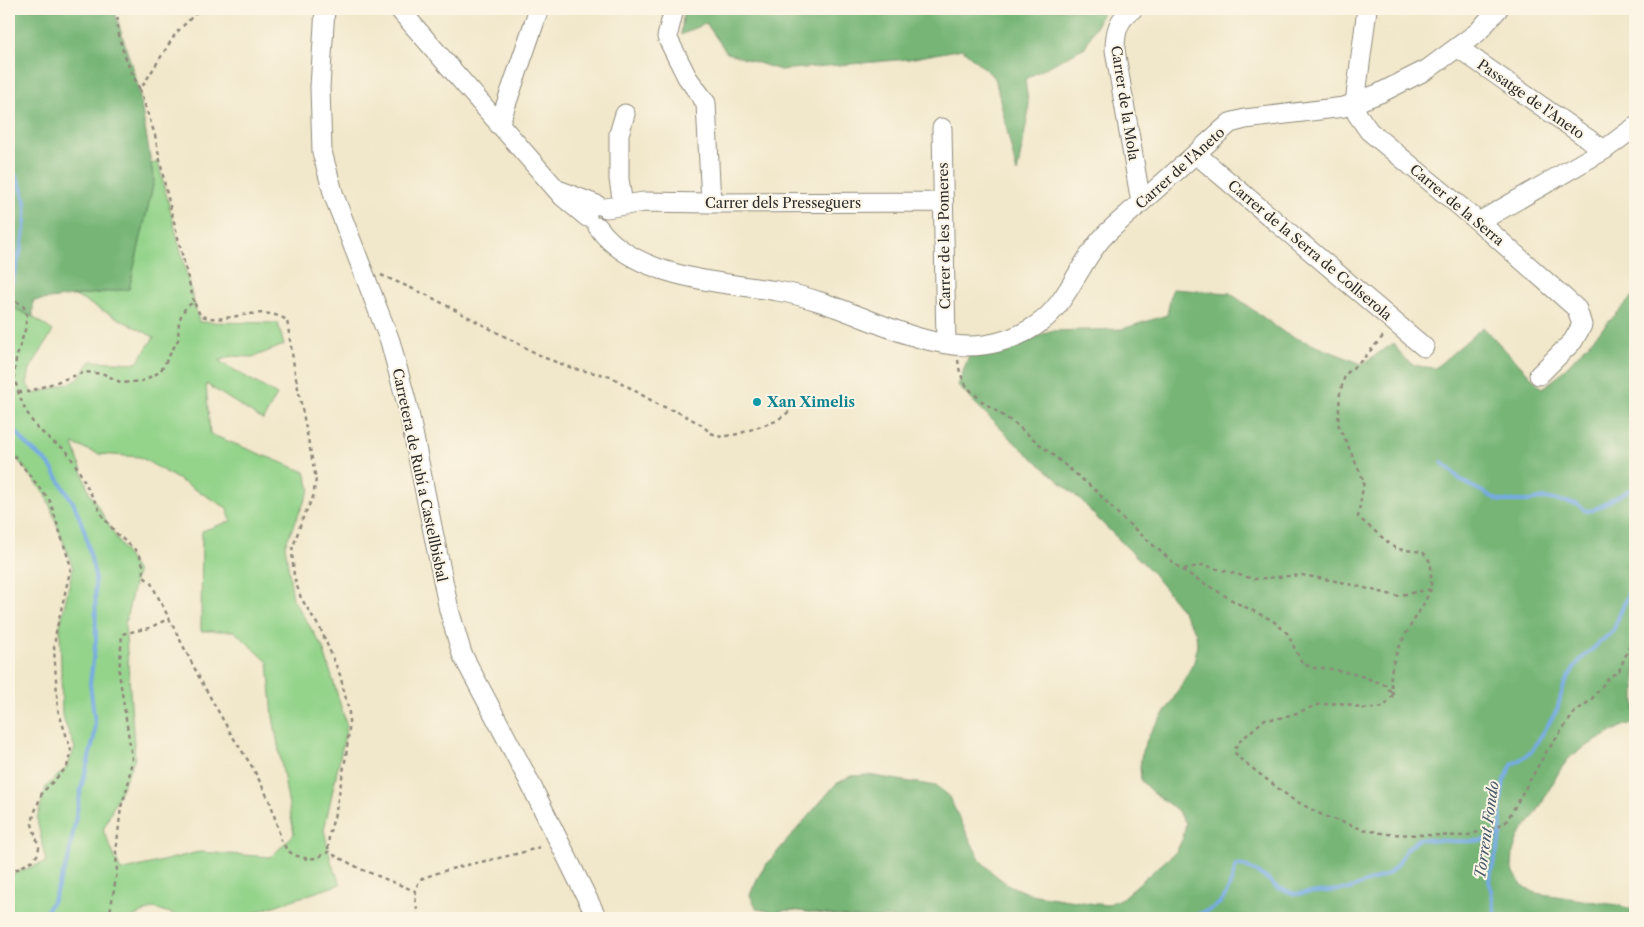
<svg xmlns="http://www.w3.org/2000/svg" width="1644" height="927" viewBox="0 0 1644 927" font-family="'Libre Caslon Text',serif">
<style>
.green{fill:#93d38a;stroke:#5f7f5a;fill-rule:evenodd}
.forest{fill:#76b576;stroke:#507050}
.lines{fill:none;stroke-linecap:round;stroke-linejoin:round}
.stream{stroke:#76aae3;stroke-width:4}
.minor-casing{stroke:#8e897a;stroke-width:21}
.path{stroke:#8e897a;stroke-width:2.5;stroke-dasharray:4 4;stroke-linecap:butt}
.minor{stroke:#fff;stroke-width:19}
.culture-dot{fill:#0f9aa8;stroke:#fcf5e5;stroke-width:2}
.labels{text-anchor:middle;stroke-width:4;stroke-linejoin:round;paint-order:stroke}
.street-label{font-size:14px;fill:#2b2b2b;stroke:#fcf5e5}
.culture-label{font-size:14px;font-weight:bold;fill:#0d838f;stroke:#fcf5e5;text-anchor:start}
.water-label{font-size:15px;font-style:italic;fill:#45576b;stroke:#fcf5e5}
</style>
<rect width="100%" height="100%" fill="#fcf5e5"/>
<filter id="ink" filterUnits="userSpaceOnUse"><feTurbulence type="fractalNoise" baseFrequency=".02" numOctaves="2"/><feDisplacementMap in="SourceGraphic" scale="10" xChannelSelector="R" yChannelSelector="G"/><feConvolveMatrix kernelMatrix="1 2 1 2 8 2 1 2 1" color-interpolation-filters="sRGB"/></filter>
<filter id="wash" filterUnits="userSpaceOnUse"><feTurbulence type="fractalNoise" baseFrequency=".0096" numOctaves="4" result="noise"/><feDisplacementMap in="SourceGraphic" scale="20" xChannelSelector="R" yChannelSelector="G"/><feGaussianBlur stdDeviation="1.12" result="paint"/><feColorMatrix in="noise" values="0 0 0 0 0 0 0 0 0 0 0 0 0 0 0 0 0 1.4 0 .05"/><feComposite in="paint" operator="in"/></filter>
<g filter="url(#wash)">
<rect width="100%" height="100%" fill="#f1e7ca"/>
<path class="green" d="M158,162L199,322L278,323L284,345L253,357L231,356L219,361L277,395L263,420L206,384L210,434L305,472L310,489L285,545L293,599L323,648L347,726L324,830L332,865L341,884L237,918H186L154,908L130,918H9V875L46,862L37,819L46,787L67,767L75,748L62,715L60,625L73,568L46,495L9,449V306L33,317L53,331L30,369L27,384L33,394L76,381L91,361L137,363L154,337L75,296L129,289L154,181L151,164ZM73,444L99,454L140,457L227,508L231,521L202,531L201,631H234L268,662L273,717L294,834L271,857L199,852L121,871L103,830L135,758L125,624L137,572L89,492Z"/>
<path class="forest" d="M9,9H114L138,86L154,181L129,289L33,301V317L9,306Z
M684,9H1105L1085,47L1025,79L1029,110L1017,173L995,78L962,49L909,59L780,70L727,53L706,23L681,35Z
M1172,289L1230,293L1286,334L1362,364L1394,343C1405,364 1412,366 1435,368L1483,327L1542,388L1556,378L1635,294V723L1625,725L1583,748L1570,757L1560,770L1537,812L1518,837L1513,852L1512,869L1521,884L1535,893L1617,905L1632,909L1635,914V918H854L791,910L773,912L757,909L750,895L757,879L765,866L836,784L851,776L868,775L936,786L948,795L980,860L994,874L1007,884L1022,891L1036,895L1088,903L1107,905L1122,898L1176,852L1183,838L1186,823L1177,810L1152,792L1141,781L1140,767L1142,751L1151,731L1170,705L1194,662L1197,648L1196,633L1179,606L1149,569L1094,515L1084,503L1013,441L958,386L969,355L1004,350L1050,331L1122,329L1167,315Z"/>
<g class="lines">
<path class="stream" d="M9,166C15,174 20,183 23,193C31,218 17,267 9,292
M9,423L26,444L49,464L74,504L85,532L95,576L96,639L90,683L95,724L94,738L81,789L68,860L53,900L42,918
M1442,462L1462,481L1500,501H1529L1544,498L1577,504L1586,511L1593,510L1635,487
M1190,918C1197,914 1204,913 1211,909C1228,901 1231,881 1236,866L1238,865L1248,867L1266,878L1276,887L1295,894L1350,889L1388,874L1397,865L1406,850L1418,839C1437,840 1486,846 1500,834
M1496,918L1489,880L1501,836L1500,806L1504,780L1512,765L1531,752L1548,725L1557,710L1563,688L1569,676L1580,660L1613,631L1635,577"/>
</g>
</g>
<g filter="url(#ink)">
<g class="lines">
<defs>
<path id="minor" d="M325,9L320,87L322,152L334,196L390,341L408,408L449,610L462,654L527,777L597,918
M399,9L563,197L587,217
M674,9L667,37L687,77L706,103L711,203
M1133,9C1118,19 1115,32 1115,50L1141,203
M1367,9L1355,103L1357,114L1369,131L1479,222L1577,309L1582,325L1573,341L1539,375
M1457,47L1604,150
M499,125L539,9
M942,128L946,344
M1196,154L1424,347
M561,191L597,205
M623,205L619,179V134L625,114
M606,208L644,202L711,203L943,202
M1479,222L1604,150L1635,127
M598,227C634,278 720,282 777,291C837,300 894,338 954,345C984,349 1018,340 1042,321C1068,301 1081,260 1104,236C1117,223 1132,211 1146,198C1174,173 1202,148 1230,123L1245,119L1344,107L1380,93L1428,69L1478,32L1498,9"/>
</defs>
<use href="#minor" class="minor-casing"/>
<path class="path" d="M118,9C115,40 127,62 140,90
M9,208L11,227L9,237
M381,275L427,295L545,358L575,369L610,376L659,405L680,413L700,424L711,433L721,437L738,434L776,421L790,411
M9,298L23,305L27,315L25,330L16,359L14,376L19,395L25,409L35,426L53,442L66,450L78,469L103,517L118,535L139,553L143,565V576L151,583L200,679L231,734L253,768L271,804L281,840L287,850L294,855L308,859L316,858L328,852L363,870L415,891
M194,302L165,186L155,135L140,90L176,33L200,9
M958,360L960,373L967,387L983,402L1014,423L1060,461L1095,490L1123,519L1182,570L1237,603L1272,620L1287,633L1302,663L1313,668H1326L1358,675L1386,685L1393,695L1384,707L1361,709L1352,705L1339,703L1316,705L1297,713L1276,719H1265L1239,742L1234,751L1239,758L1292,799L1324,816L1362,829L1386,834L1465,836L1495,827L1506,822L1545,754L1575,712L1591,700L1609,677L1619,671L1633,638L1635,628
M18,392H28L85,372L104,374L122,383L142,381L160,372L178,340L179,321L182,314L186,307L194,302L200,315C226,327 255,302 287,320L295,373L316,479L313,497L302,520L292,550L294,577L301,598L321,630L340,675L349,711V730L346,756L336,810L329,835L328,852
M9,449L50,501L71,567L56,632L54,649L58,710L71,750L67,767L42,793L34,814L32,824L39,847L38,854L33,860L18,869H9
M1184,569L1203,565L1254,579L1302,575L1341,582L1396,596L1431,589V563L1423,552L1396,549L1358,517L1364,481L1338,424L1340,393L1345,375L1363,359L1385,334
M1393,695C1392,688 1390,682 1391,675C1394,644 1419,617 1431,589
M109,918L117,872L116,852L121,807L128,785L132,758L119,673L122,634L149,628L170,618
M419,918C416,905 412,890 421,879C460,863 503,860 543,846"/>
<use href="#minor" class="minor"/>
</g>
</g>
<circle class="culture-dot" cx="757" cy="402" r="5"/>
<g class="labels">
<g class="street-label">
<text transform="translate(1531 99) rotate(35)" y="5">Passatge de l'Aneto</text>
<text transform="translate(1125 103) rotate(81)" y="5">Carrer de la Mola</text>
<text transform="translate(1180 168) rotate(-42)" y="5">Carrer de l'Aneto</text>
<text x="783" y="208">Carrer dels Presseguers</text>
<text transform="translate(1457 205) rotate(40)" y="5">Carrer de la Serra</text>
<text transform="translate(944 236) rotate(-91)" y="5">Carrer de les Pomeres</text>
<text transform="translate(1310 250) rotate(40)" y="5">Carrer de la Serra de Collserola</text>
<text transform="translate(420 475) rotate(78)" y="5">Carretera de Rubí a Castellbisbal</text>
</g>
<g class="culture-label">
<text x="767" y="407">Xan Ximelis</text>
</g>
<g class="water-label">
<text transform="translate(1487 830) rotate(-82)" y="5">Torrent Fondo</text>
</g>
</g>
<rect width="1644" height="927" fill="none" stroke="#fcf5e5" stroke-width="30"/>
</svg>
